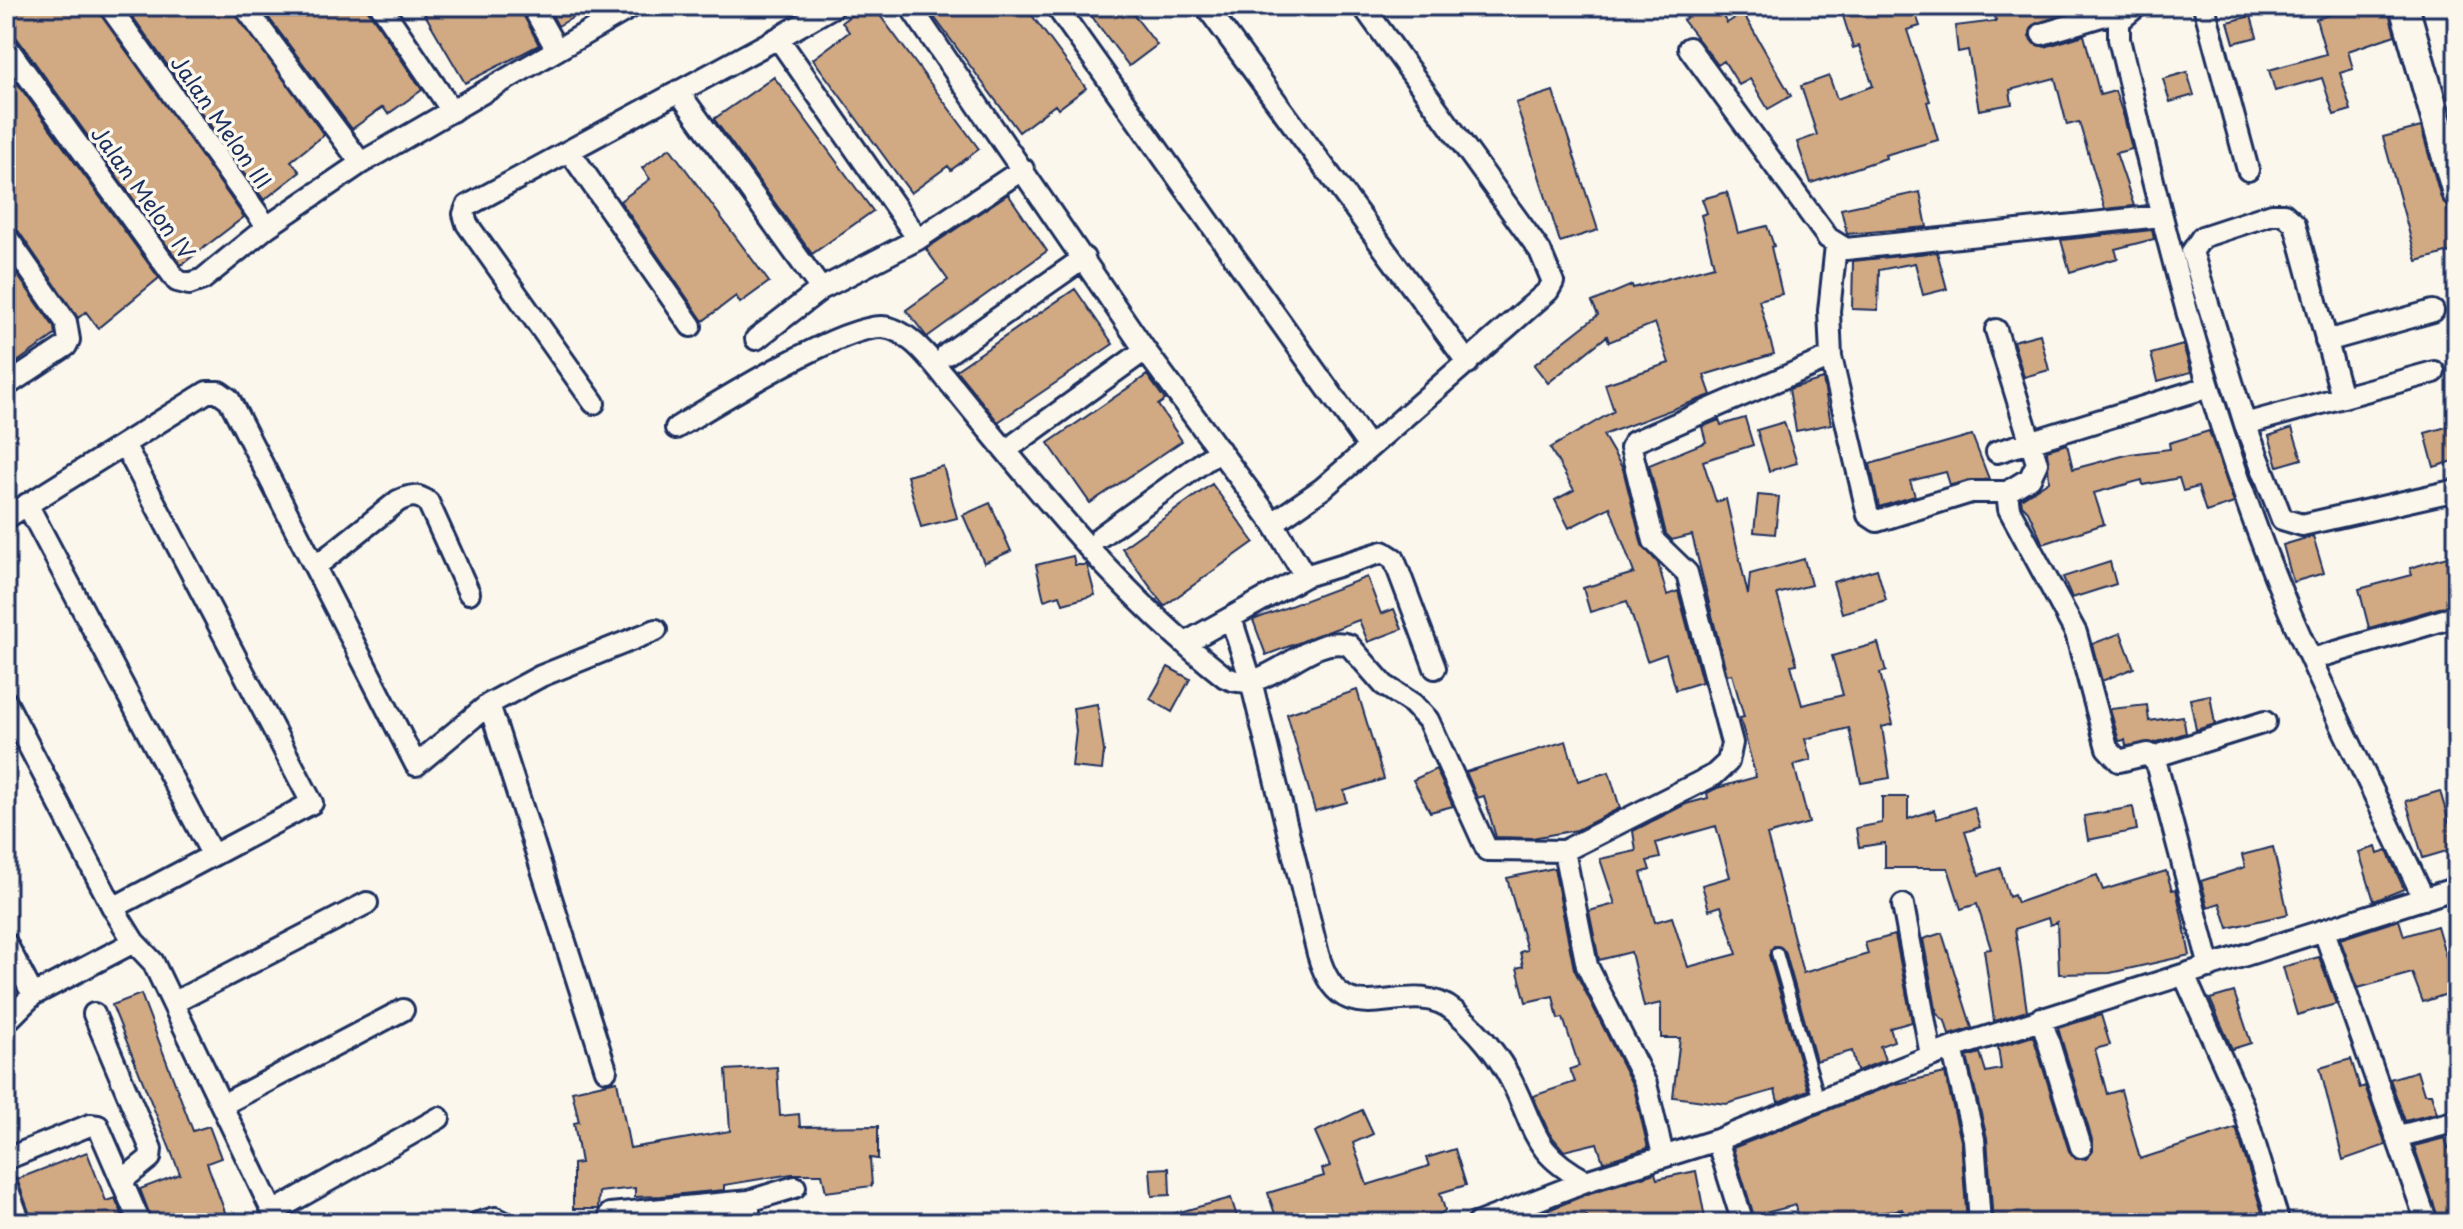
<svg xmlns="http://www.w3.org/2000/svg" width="2463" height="1229" viewBox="0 0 2463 1229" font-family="'Playpen Sans',sans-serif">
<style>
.building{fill:#d1a982;stroke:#1b2f5e;stroke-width:2;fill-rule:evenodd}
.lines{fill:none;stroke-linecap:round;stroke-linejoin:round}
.lane-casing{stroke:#1b2f5e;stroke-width:16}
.street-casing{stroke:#1b2f5e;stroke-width:26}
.secondary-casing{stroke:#1b2f5e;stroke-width:34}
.lane{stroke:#fbf7ec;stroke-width:10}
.street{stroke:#fbf7ec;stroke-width:20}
.secondary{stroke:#fbf7ec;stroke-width:28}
.labels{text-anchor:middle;stroke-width:7;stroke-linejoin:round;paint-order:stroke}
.street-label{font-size:22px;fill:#1b2f5e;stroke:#fbf7ec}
</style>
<rect width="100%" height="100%" fill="#fbf7ec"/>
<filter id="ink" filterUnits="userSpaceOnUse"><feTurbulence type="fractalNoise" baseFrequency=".0125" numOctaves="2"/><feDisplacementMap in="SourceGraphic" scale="16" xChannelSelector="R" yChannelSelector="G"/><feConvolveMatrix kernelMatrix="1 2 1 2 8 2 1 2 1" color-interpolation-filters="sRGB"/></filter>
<g filter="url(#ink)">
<path class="building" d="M6,6H96L244,217L181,265L17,38L6,33Z
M125,6H231L324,135L291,161L300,172L264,200Z
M260,6H365L422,90L388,114L383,107L352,129Z
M420,6H519L539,45L465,83Z
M547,6H593L558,26Z
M863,6H873L979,149L951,170L948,166L911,193L813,59L849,32L842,22Z
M926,6H1025L1086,88L1058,109L1055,105L1019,132Z
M1084,6H1127L1157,45L1129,66Z
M1705,6H1716L1727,23L1743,13L1791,96L1768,109L1750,79L1739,85L1724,61L1718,65L1683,20Z
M1872,6H1913L1920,26L1907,30L1930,101L1927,102L1938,140L1885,155L1886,158L1811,183L1797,142L1817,135L1801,86L1829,76L1837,99L1873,86L1859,46L1853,48L1843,16Z
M1993,6H2076L2077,10L2033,25L2029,37L2034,44L2045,47L2084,35L2100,95L2115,91L2124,117L2132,149L2116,153L2134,206L2105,209L2079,122L2067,125L2055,78L2010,90L2012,104L1979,110L1968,50L1958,52L1955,26L1996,21Z
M2357,6H2387L2395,35L2348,51L2353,69L2340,73L2351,110L2334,115L2322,78L2275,91L2269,70L2326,54L2316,19Z
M2251,16L2257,37L2234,43L2228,22Z
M6,68L159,278L98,328L86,312L78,318L17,229L6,223Z
M2187,72L2194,95L2170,102L2163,79Z
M774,77L873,211L812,254L714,119Z
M1553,91L1598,230L1560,242L1516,103Z
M2421,127L2441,198L2447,207L2457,250L2417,261L2383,137Z
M670,148L769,282L740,303L736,296L703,321L620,201L650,179L642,168Z
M1727,192L1738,233L1767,226L1774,246L1771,247L1782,294L1759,300L1774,354L1704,375L1711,395L1603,435L1623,469L1642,545L1658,563L1667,595L1678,591L1702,682L1676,690L1666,654L1647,661L1627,601L1590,612L1583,588L1634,573L1610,507L1569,528L1555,500L1574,490L1550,448L1614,411L1605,384L1669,363L1655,323L1609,342L1607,336L1548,383L1534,365L1598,315L1592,302L1632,285L1633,288L1714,266L1701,215L1707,213L1702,199Z
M1920,192L1927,227L1847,234L1841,209Z
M1008,194L1047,251L927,337L906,310L948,280L926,249Z
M2152,230L2154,239L2115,249L2118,258L2070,272L2061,240Z
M1937,252L1947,289L1923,295L1915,263L1879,270L1878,310L1852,309L1853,261Z
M6,259L54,327L55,335L6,370Z
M1075,289L1113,344L998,422L956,370Z
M2040,334L2049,370L2024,377L2013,341Z
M2183,345L2191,372L2158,381L2151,354Z
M1147,375L1165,400L1158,405L1182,441L1090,503L1048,443Z
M1823,379L1831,424L1796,431L1789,389Z
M1745,418L1753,445L1703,461L1716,502L1726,499L1748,595L1750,574L1804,559L1811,585L1777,594L1797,664L1791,665L1802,705L1843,695L1832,656L1878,643L1886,671L1880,673L1893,724L1882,727L1890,778L1861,783L1849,728L1805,739L1811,760L1794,765L1809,823L1767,835L1803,973L1868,954L1865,943L1895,935L1912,1022L1890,1028L1894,1041L1880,1046L1885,1060L1857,1071L1852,1051L1816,1061L1785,951L1774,946L1769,955L1808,1090L1778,1102L1775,1090L1726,1104L1673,1097L1680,1038H1661V1003L1644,1007L1631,952L1599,960L1589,911L1615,904L1600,859L1636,851L1633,831L1686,804L1708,798L1707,793L1717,788L1756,777L1740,718L1744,717L1732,674L1727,675L1692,535L1672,540L1666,534L1649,465L1706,442L1702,427L1719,420L1721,425ZM1716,826L1730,877L1702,885L1709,910L1721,906L1737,954L1688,967L1672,917L1655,922L1641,873L1650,870L1647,861L1660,858L1656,843Z
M1784,422L1797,463L1769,471L1757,430Z
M2457,424V460L2434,467L2425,433Z
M2292,428L2302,459L2278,466L2269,436Z
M2209,431L2234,503L2206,512L2198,487L2183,491L2179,478L2143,485L2142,480L2094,493L2104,524L2043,544L2028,511L2022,505L2021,499L2049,481L2047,450L2067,444L2073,469L2130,454L2170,449L2169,443Z
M1972,435L1989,479L1950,485L1946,472L1910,481L1915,496L1879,507L1870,464Z
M943,466L957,518L921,527L907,476Z
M1212,484L1254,542L1164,606L1122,548Z
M1758,495L1779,497L1775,534L1754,532Z
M990,503L1011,551L984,563L963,515Z
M2313,536L2324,573L2293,582L2283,545Z
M2457,554V603L2369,628L2359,589L2412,575L2410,568Z
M1073,556L1075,565H1087L1095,595L1063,604L1060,595L1044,600L1036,565Z
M2110,562L2116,584L2072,598L2063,577Z
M1877,569L1886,600L1842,613L1833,582Z
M1367,577L1381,614L1394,609L1402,629L1368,642L1359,620L1266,655L1253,620Z
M2121,633L2134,668L2102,681L2092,644Z
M1168,667L1190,679L1172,712L1150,699Z
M1357,690L1384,779L1344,791L1347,802L1315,811L1287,714Z
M2210,695L2215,724L2196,730L2190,699Z
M1097,704L1104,751L1102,770L1072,767L1076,731L1073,708Z
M2147,705L2149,721L2183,716L2186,733L2154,743L2126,746L2125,740L2119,741L2110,709Z
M1566,741L1578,781L1609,772L1620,808L1577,830L1532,838L1496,837L1484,796L1477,798L1466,772Z
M1436,769L1453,806L1430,812L1413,780Z
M2440,791L2449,822L2457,819V848L2423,858L2406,801Z
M1882,797H1908V819L1934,810L1937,819L1974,807L1980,827L1965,832L1979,875L2000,868L2009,897L2014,895L2017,903L2097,875L2103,890L2166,871L2172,890L2176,889L2190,955L2110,973L2059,974L2057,922L2050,925L2048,918L2015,929L2027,1011L1994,1021L1984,950L1991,949L1977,904L1961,909L1948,868H1885V843L1859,847L1856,828L1882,823Z
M2133,807L2137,830L2088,840L2084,816Z
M2273,847L2288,914L2228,928L2220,903L2208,907L2201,881L2245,867L2242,855Z
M2376,847L2378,854L2387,851L2404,889L2374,901L2359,852Z
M1554,868L1574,969L1634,1088L1648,1148L1603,1162L1597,1143L1564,1151L1549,1133L1533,1096L1575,1082L1570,1069L1579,1066L1563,1018L1558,1019L1553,996L1526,1002L1517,968L1523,966L1520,952L1527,950L1507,878Z
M2399,920L2404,936L2437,926L2456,991L2423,1002L2412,973L2358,988L2340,939Z
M1942,933L1972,1028L1949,1035L1945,1021L1937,1014L1923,939Z
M2319,957L2336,1004L2297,1015L2283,967Z
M2234,992L2251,1043L2232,1049L2210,999Z
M141,994L193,1131L209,1126L221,1158L207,1163L229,1223H153L140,1189L180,1174L112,1005Z
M2101,1015L2110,1045L2095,1049L2107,1094L2121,1090L2140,1159L2236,1128L2262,1212L2226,1223H1993L1987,1138L1967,1057L1980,1053L1986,1072L2001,1069L1998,1047L2033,1036L2069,1151L2077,1159H2086L2093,1151V1143L2058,1028Z
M2351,1059L2360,1088L2365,1086L2386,1145L2343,1160L2320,1068Z
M777,1067L780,1116L799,1114L800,1127L878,1126V1159L870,1158L872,1186L826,1192L822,1174H792L724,1185V1190L661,1196L635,1197V1188L599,1192L598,1209H573V1164L581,1163L574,1123L579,1122L572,1091L617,1081L630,1148L730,1131L726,1070Z
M2417,1071L2424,1094H2431L2437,1113L2405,1121L2390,1079Z
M1945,1073L1961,1141L1967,1223H1910L1902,1209L1821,1223H1799L1796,1205L1754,1216L1733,1148L1892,1085Z
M1362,1110L1373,1134L1353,1143L1367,1185L1429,1166L1426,1158L1455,1149L1466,1185L1440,1193L1445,1210L1442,1213L1409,1223H1278L1268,1193L1324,1176L1322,1169L1330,1166L1315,1132Z
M2445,1138L2448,1148L2457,1146V1223H2440L2414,1146Z
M87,1152L106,1201L115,1198L126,1223H33L17,1179Z
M1169,1168L1170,1195L1152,1196L1150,1169Z
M1696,1171L1706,1223H1589L1587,1216L1566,1223H1517L1590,1193L1655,1173L1657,1179Z
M1231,1198L1239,1223H1161V1217Z"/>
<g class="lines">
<defs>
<path id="lane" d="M1777,953L1819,1100"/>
<path id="street" d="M109,6L267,227
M244,6L361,163
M381,6L452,111
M532,6L557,50
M834,6L778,38L918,239
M910,6L1145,350L1273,523L1305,576
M1056,6L1369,447
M1206,6L1468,363
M2137,6L2119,21V39C2164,232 2211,425 2288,608C2330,706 2379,802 2424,899
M2204,6L2248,170
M2042,34L2108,14H2124
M6,46L177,281L189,284L203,279L267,227L361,163L633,6
M1689,48L1828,238L1846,249L2160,216
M678,91L821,289
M570,152L691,326
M6,236L66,322L69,340L66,346L6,386
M1836,245L1829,311L1831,357L1868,515L1877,521L1971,492H2007
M1996,330L2037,463L2030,478L2007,492L2009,509L2076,633L2107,748L2119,761L2148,754L2156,763L2210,967
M756,339L821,289L918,239L1023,169
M2326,341L2433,311
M947,354L1084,258
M2342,397L2295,224L2284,214H2272L2202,237L2192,252L2245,424L2282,519L2302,525L2457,490
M594,403L467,224L464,214L467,206L778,38
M2245,424L2434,372
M676,428C717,403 840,326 882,327C911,328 938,370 955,389C1039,492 1120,594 1225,677C1267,699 1306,632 1349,645L1384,685L1413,704L1428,720L1487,850L1564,851L1714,775L1728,762L1732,743L1687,573L1654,541L1631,448L1634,442L1831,357
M1016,443L1145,350
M1997,452L2208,387
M27,504L212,854
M6,518L207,392H219L229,399L416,765L489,704L541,676L656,630
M1273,523L1322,489L1548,291L1553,282L1540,251L1363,6
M1101,536L1220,450
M315,567L398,501C410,495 417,494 428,502L469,593
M1231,618L1251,681L1318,954C1343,1044 1406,972 1454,1011C1477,1029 1499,1056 1512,1082C1537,1132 1532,1152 1586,1181
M1194,638L1305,576L1383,552L1394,559L1435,668
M2312,659L2457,616
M6,702L113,908L134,942L153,962L278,1223
M489,704L606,1070
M2153,757L2265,722
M1564,851L1587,966L1646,1084L1663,1155
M1903,905L1931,1055
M113,908L312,803L124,444
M2324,931L2427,1223
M6,943L33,995
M2184,975L2243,1106L2279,1223
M173,1003L367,903
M94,1014L151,1149L150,1158L124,1179
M2041,1018L2081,1147
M6,1022L33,995L134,942
M1952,1048L1974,1139L1980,1223
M222,1105L403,1010
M2396,1137L2457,1121
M1717,1140L1743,1223
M6,1159L90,1125L98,1126L140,1223
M6,1185L20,1223
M273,1212L439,1118
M610,1214L749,1201L795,1187
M478,1223L495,1218L505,1223
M749,1223V1201
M1478,1223L1586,1181L1717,1140L1952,1048L2457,888
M1894,1223L1897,1222"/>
<path id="secondary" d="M2404,6L2457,193"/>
</defs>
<use href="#lane" class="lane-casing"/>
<use href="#street" class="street-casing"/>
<use href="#secondary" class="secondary-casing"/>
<use href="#lane" class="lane"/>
<use href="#street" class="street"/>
<use href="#secondary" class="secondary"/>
</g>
</g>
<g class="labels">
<g class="street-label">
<text transform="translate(221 122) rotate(55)" y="8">Jalan Melon III</text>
<text transform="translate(143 193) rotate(54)" y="8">Jalan Melon IV</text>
</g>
</g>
<rect width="2463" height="1229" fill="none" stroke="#fbf7ec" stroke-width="32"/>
<rect x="16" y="16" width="2431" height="1197" fill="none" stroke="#1b2f5e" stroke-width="3" filter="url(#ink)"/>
</svg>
